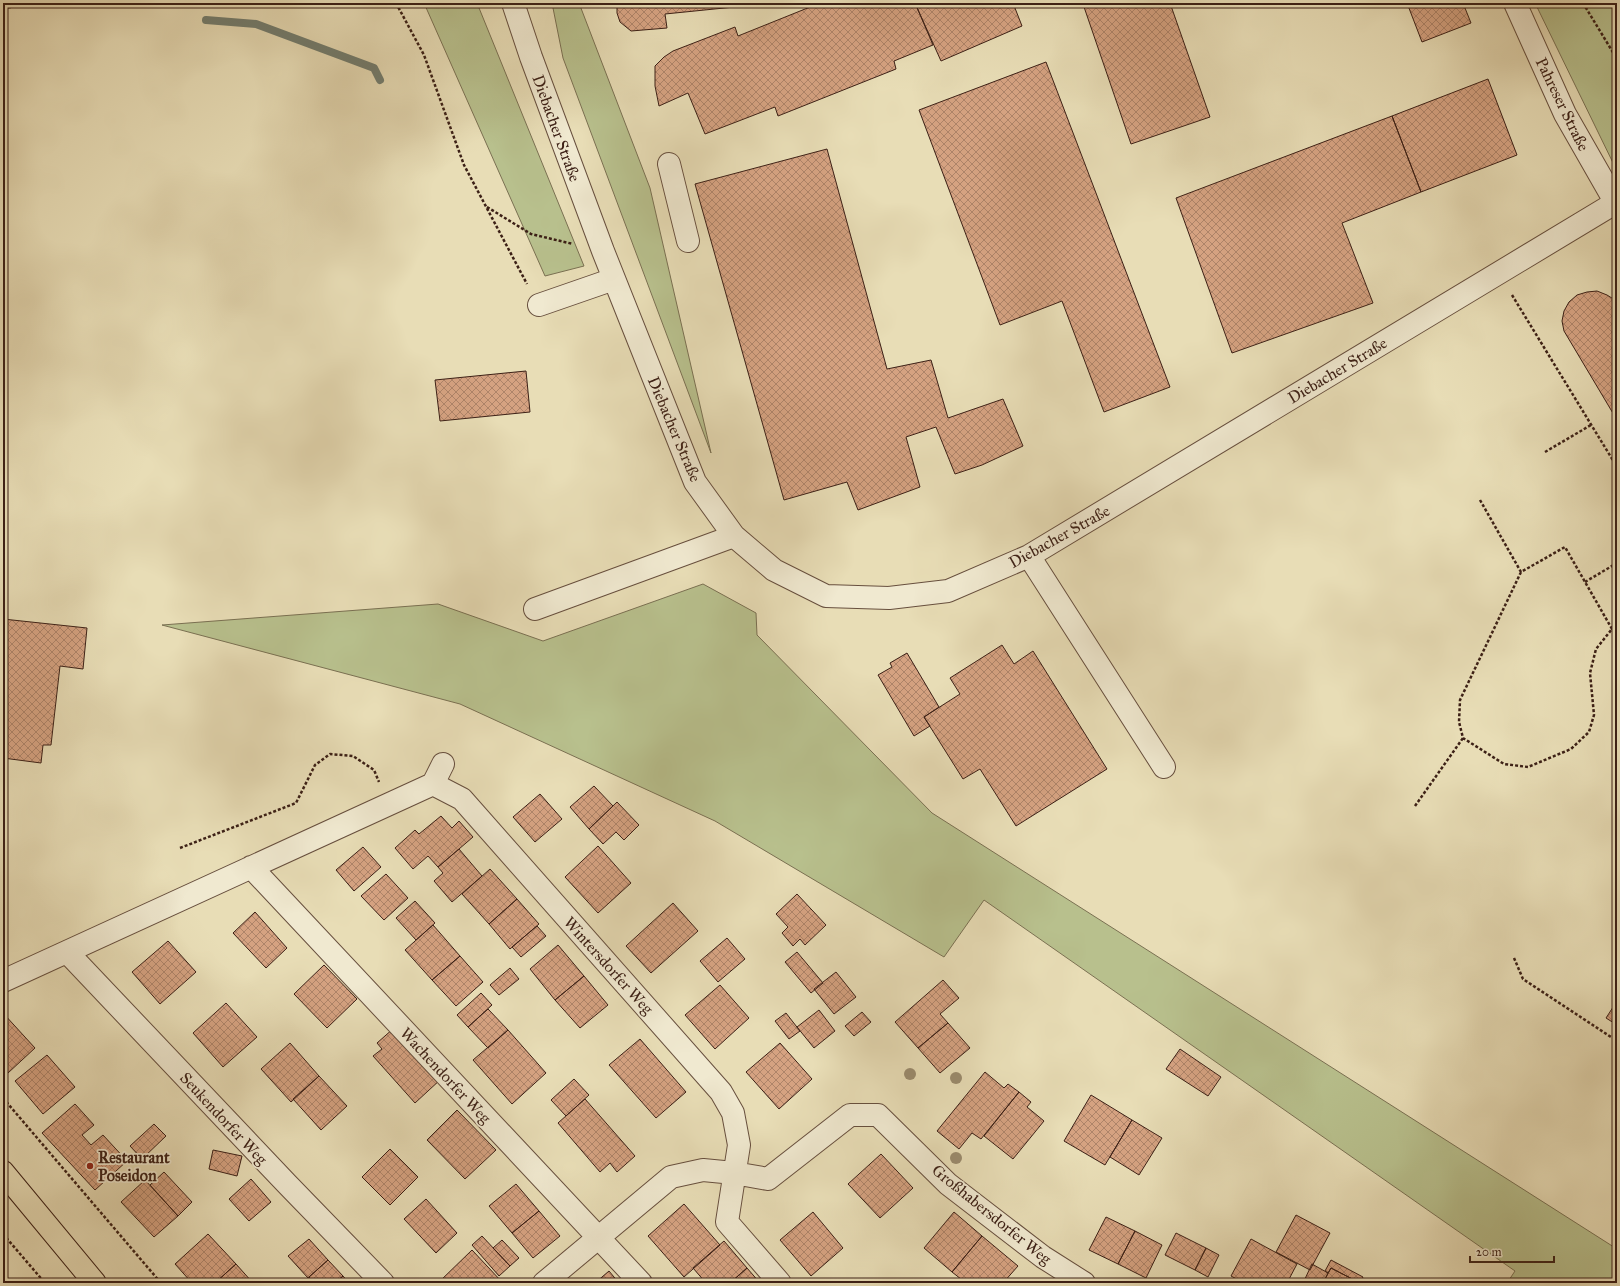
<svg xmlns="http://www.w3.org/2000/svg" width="1620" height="1286" viewBox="0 0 1620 1286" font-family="'IM FELL Great Primer',serif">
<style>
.green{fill:#b8c08d;stroke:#7a7052}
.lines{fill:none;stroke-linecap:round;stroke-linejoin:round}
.stream{stroke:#737e70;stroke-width:8}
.building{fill:url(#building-cross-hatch);stroke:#3c2016}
.minor-casing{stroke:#674f3e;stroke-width:24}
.major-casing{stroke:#3c2016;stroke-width:24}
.path{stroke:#3c2016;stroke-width:2.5;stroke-dasharray:3 2;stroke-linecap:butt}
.minor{stroke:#f0e9d0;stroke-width:22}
.major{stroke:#e8ddb6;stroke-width:22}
.tree{fill:#9a8b6e}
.poi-dot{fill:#8f2418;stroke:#f0e9d0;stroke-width:1.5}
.labels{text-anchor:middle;stroke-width:3.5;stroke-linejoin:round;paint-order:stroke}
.street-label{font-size:16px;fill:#3c2016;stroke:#f0e9d0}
.poi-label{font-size:16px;font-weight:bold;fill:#3c2016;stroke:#f0e9d0;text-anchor:start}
</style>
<defs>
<pattern id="building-cross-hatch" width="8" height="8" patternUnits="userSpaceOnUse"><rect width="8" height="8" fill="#d5a281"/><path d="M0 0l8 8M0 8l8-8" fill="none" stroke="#ae8469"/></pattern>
</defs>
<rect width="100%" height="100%" fill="#e8ddb6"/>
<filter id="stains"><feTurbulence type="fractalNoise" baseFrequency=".005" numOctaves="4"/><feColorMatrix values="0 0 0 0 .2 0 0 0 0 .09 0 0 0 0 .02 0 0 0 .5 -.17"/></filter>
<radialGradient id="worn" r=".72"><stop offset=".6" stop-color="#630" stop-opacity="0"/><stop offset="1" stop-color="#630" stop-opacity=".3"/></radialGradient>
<path class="green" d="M424,3H477L584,266L545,276Z
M552,3H579L650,188L711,453L563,58Z
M1536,3H1617V171L1537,7Z
M703,584L756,613L757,635L932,813L1617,1249V1283H1507L1515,1271L984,900L944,957L715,821L460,704L162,625L438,604L543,641Z"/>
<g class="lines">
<path class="stream" d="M206,20L256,24L374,68L380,80"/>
</g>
<path class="building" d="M617,3H754V5L665,14L667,28L631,31L620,22L617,13Z
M820,3H915L933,45L894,61L896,69L778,116L775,107L705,134L688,93L659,106L655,86V66L664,57L673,51L735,27L738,36Z
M915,3H1013L1022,26L941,61Z
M1087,3H1170L1210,117L1131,144L1083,4Z
M1407,3H1463L1471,23L1422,42Z
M1046,62L1170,387L1104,412L1062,301L1000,325L919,110Z
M1488,79L1517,155L1421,192L1392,116Z
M1392,116L1421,192L1342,223L1373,303L1232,353L1176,198Z
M827,149L887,369L931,360L948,418L1003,399L1023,446L982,465L955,474L936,427L906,437L920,487L858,510L847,482L784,500L695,184Z
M1597,291L1607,295L1615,300L1617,303V420L1564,331L1562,321L1564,311L1569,302L1577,295L1587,292Z
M526,371L530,412L440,421L435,380Z
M3,619L87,628L83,669L60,666L51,745H43L41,763L3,758Z
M1002,645L1014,664L1033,651L1107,769L1016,826L980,769L963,779L924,717L960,694L950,678Z
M907,653L939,707L924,717L930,726L914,736L878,675L892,667L890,663Z
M594,786L613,806L589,829L570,807Z
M540,794L562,819L535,842L513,817Z
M617,802L639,825L624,840L616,832L603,844L589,829Z
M441,816L452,828L459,821L473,837L438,867L428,856L413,869L395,848L415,830L419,834Z
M598,846L631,883L598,913L565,877Z
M363,847L381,867L354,891L336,870Z
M459,849L482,876L452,902L434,881L443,873L438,867Z
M490,869L517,899L489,924L462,894Z
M386,874L408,898L384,920L361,896Z
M797,894L826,925L805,945L800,939L793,946L782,933L788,927L776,914Z
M517,899L539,924L510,949L489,924Z
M415,901L435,923L416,940L396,918Z
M673,903L698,931L651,973L626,946Z
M255,912L287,948L266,968L233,933Z
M433,925L460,956L432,980L405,950Z
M537,926L546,936L521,957L512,947Z
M727,938L745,959L718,982L700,961Z
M168,941L196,972L160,1004L132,972Z
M558,945L584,976L555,1000L530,969Z
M797,952L823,983L811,993L785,962Z
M460,956L483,982L456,1006L432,980Z
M324,965L357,999L327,1028L294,994Z
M510,968L519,979L499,995L490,985Z
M836,972L856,997L834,1014L814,989Z
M584,976L608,1005L580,1028L555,1000Z
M943,980L959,998L940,1014L948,1023L918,1048L895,1022Z
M720,985L749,1018L715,1049L685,1015Z
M481,993L492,1005L468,1027L457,1015Z
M1617,1001V1025L1606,1018Z
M226,1003L257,1037L223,1067L193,1033Z
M488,1009L508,1030L488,1048L468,1027Z
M819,1010L835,1031L814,1048L797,1027Z
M862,1012L871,1022L854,1036L845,1026Z
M3,1013L35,1048L8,1073L3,1068Z
M786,1013L800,1031L789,1039L775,1021Z
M948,1023L970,1048L940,1073L918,1048Z
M394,1028L441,1079L415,1103L373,1056L382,1049L377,1043Z
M508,1030L546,1073L512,1104L473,1060Z
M640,1039L686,1092L656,1118L609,1065Z
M290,1043L319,1076L291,1102L261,1069Z
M780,1043L812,1079L779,1109L746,1072Z
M1180,1049L1221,1077L1208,1096L1166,1069Z
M47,1055L75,1087L43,1114L15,1081Z
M985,1072L1004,1088L1008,1084L1019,1092L981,1139L972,1133L959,1149L937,1131Z
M319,1076L347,1106L321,1130L293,1099Z
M574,1079L589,1095L566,1116L551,1100Z
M1019,1092L1031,1102L1027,1107L1044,1121L1013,1159L984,1136Z
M1091,1095L1132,1120L1105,1165L1064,1141Z
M585,1099L635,1156L617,1172L610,1163L600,1172L558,1123Z
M75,1104L94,1125L82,1135L91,1145L103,1135L127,1161L95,1190L42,1133Z
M457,1110L496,1150L465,1179L427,1140Z
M1132,1120L1162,1138L1139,1175L1110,1157Z
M154,1124L166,1136L142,1159L130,1146Z
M390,1149L418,1177L390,1205L362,1177Z
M213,1150L242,1156L237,1176L209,1169Z
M881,1154L913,1188L880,1218L848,1184Z
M164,1172L192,1202L178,1216L150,1185Z
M251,1179L271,1202L249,1221L229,1199Z
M145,1180L178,1216L154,1237L121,1202Z
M516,1184L539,1211L512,1233L489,1206Z
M426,1199L457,1233L436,1253L404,1219Z
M684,1204L720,1245L684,1277L648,1236Z
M539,1211L560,1236L533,1258L512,1233Z
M813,1212L843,1248L811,1276L780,1240Z
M954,1212L982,1236L952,1272L924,1248Z
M1296,1215L1330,1233L1310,1270L1276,1252Z
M1106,1217L1135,1231L1118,1264L1089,1250Z
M1135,1231L1162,1245L1146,1278L1118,1264Z
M1176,1233L1206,1248L1195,1270L1165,1255Z
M208,1234L236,1264L215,1283H192L175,1264Z
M482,1236L510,1266L499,1276L472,1245Z
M982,1236L1018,1266L1003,1283H966L952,1272Z
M309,1239L328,1260L308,1278L288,1256Z
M1251,1239L1297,1264L1287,1283H1244L1231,1276Z
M502,1240L519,1258L510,1266L493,1248Z
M724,1241L747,1268L730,1283H706L693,1268Z
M1206,1248L1219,1255L1208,1277L1195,1270Z
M472,1250L502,1282L501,1283H438Z
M328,1260L343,1276L335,1283H315L309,1277Z
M1331,1260L1363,1277L1360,1283L1331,1268L1328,1273L1325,1271Z
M236,1264L253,1283H215Z
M1312,1264L1328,1273L1323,1283H1303Z
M747,1268L760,1283H730Z
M1331,1268L1360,1283H1323Z
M609,1271L619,1283H595Z
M343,1276L349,1283H335Z"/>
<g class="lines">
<defs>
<path id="minor" d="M513,3L531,57L603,251L695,482L734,536L774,570L826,596L889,598L948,591L1029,556L1615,203
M1515,3L1565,114L1617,205
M669,164L688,241
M539,305L614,279
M1029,556L1164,767
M535,609L734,536
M433,784L462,799L721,1092L733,1113L739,1145L727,1222L780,1283
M251,867L641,1283
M67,952L287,1184L383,1283
M3,981L433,784L443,764
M544,1283L671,1177L703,1170L734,1173L768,1179L850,1115H878L948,1184L1043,1257L1084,1283"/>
<path id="major" d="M3,1172L95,1283"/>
</defs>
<use href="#minor" class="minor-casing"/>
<use href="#major" class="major-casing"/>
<path class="path" d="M396,3L424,55L464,165L527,284
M1583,3L1617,59
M3,8L42,3
M487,207L531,234L573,244
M1512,295L1617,467
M1545,452L1591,425
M1480,500L1521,572L1565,547L1612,629L1617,626
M1521,572L1460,700L1459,722L1463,738L1504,764L1528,767L1571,749L1589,732L1594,715L1590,673L1596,649L1612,629
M1585,582L1617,563
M1415,806L1463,738
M180,848L296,803L315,765L330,754L353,756L374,770L379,782
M1514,958L1523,979L1617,1041
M3,1098L161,1283
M3,1234L45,1283"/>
<use href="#minor" class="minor"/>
<use href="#major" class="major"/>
</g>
<g class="tree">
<circle cx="910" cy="1074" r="6"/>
<circle cx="956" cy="1078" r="6"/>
<circle cx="956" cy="1158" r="6"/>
</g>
<circle class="poi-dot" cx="90" cy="1166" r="4"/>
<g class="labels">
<g class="street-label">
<text transform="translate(1563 104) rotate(64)" y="6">Pahreser Straße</text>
<text transform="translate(557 128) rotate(70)" y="6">Diebacher Straße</text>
<text transform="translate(1337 370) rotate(-31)" y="6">Diebacher Straße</text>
<text transform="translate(675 429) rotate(67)" y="6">Diebacher Straße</text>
<text transform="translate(1059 536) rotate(-29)" y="6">Diebacher Straße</text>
<text transform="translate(609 965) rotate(48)" y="6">Wintersdorfer Weg</text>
<text transform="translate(446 1075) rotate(47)" y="6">Wachendorfer Weg</text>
<text transform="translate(224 1118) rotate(47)" y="6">Seukendorfer Weg</text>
<text transform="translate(992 1214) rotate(39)" y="6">Großhabersdorfer Weg</text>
</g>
<g class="poi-label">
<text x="98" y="1163">Restaurant<tspan x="98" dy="18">Poseidon</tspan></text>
</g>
</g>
<rect width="1620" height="1286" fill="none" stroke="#e8ddb6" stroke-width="16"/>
<rect x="4" y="4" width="1612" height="1278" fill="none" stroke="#3c2016" stroke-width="2"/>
<rect x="8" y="8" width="1604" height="1270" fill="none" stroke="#3c2016"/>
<path d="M1470 1256v6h84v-6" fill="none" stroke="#3c2016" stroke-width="2"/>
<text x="1476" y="1256" font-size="12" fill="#3c2016" stroke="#f0e9d0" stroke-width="3" paint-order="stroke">20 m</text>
<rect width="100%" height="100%" filter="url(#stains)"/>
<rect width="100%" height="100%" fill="url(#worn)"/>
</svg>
